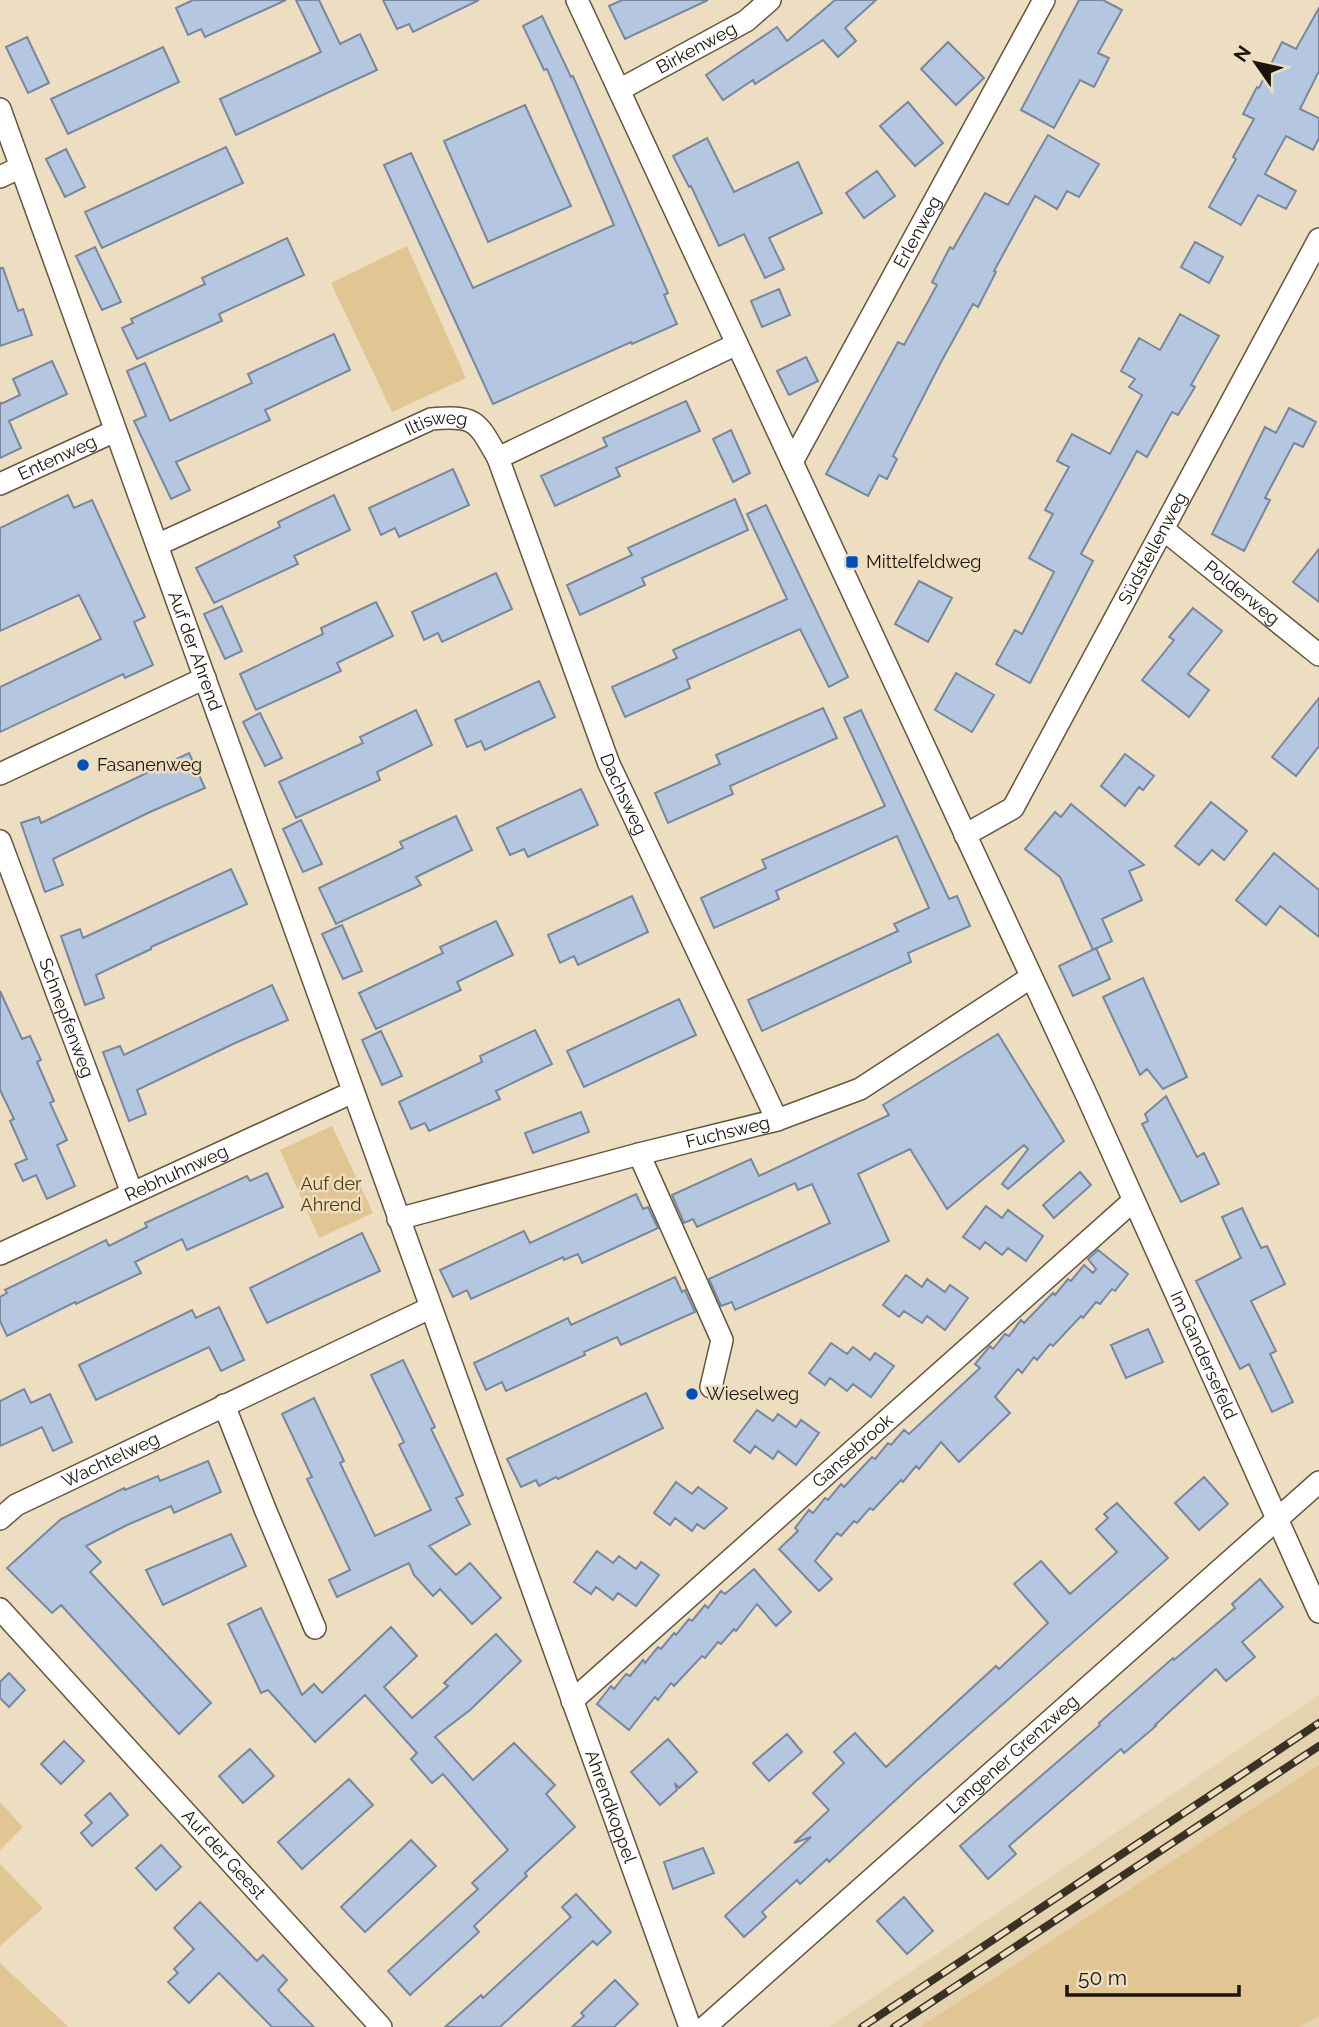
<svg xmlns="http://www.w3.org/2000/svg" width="1319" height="2027" viewBox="0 0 1319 2027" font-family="Raleway,sans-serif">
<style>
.built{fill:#e5d2ae}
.green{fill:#e1c592}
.building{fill:#b5c6e1;stroke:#7787a0;stroke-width:2}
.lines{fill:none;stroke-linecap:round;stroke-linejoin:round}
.minor-casing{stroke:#65573e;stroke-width:24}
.minor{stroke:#fff;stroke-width:21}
.rail-casing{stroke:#383124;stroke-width:8}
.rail{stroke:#eedec1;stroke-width:5;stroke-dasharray:16;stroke-linecap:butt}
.poi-dot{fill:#0050ba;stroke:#eedec1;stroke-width:2.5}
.labels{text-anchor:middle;stroke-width:5;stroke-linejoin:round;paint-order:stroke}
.street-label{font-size:18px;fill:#1a140a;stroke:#eedec1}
.poi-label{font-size:18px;fill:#1a140a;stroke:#eedec1;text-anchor:start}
.park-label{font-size:18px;fill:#4f3a0a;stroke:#eedec1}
</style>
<rect width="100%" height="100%" fill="#eedec1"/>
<path class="built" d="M1319,1695V2027H829Z"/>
<path class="green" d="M407,246L466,378L392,412L331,283Z
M332,1126L373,1213L319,1238L280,1150Z
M1319,1765V2016L1298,2027H920Z
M0,1802L23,1827L0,1850Z
M0,1864L43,1908L0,1946Z
M0,1963L60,2019L69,2027H0Z"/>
<path class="building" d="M193,0H286L205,37L201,29L188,35L176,8Z
M296,0H319L340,44L360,34L377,70L236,135L220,99L321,52Z
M383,0H479L413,32L409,24L397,29Z
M622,0H708L625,39L609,6Z
M835,0H876L845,28L856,41L838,57L823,40L755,84L753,80L723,100L706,75L777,27L787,41Z
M1079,0H1103L1122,10L1098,53L1109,58L1094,87L1080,80L1054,128L1021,110Z
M1319,8V71L1300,109L1319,118V138L1313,150L1286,136L1265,174L1296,191L1286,209L1258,195L1241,225L1209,207L1236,159L1233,157L1254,119L1243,114L1257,87L1259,88L1282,42L1296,49Z
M542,16L571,77L573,76L668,293L664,295L677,324L632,344L631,342L493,404L384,165L411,153L473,288L614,225L547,69L544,70L523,26Z
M27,37L49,83L28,93L6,47Z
M948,42L984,78L956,105L921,69Z
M163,47L179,82L68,134L51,99Z
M908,102L943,143L915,166L880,126Z
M525,105L571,206L488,242L444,141Z
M1048,135L1099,164L1079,197L1067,191L1057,209L1035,196L994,271L996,272L978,307L973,304L940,364L893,456L897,459L887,479L879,475L868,496L826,474L898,342L904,345L937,285L932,282L950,247L953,249L985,193L1008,205Z
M707,138L734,192L798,162L822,213L769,238L784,269L765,278L744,234L719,246L691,186L689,187L673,156Z
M226,147L243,183L102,248L85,212Z
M66,149L85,187L65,197L46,159Z
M877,171L895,196L864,218L846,193Z
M287,238L304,275L219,314L222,321L137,359L122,328L133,323L131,319L205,284L202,278Z
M1195,242L1223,257L1209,283L1181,267Z
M95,247L121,302L102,310L76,256Z
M0,268H3L18,311L23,309L32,335L0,346Z
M779,289L790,315L762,327L751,301Z
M1180,314L1219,336L1191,385L1195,387L1178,415L1172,412L1147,457L1137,451L1081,554L1093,561L1030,683L996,664L1015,630L1022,634L1054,572L1029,558L1053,514L1045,510L1069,467L1057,461L1072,434L1110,454L1142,395L1129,387L1135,379L1121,371L1139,338L1160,350Z
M334,334L350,370L265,410L270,420L176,462L190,490L171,499L134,421L146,416L127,371L145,363L170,421L252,383L248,374Z
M806,357L818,381L789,395L777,371Z
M52,361L67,394L9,421L21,448L0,458V402L1,404L20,395L13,379Z
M686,401L700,431L616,468L620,476L555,506L541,476L607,446L603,438Z
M1289,408L1316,422L1303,447L1294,443L1265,498L1270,500L1244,551L1212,534L1265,427L1276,433Z
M731,430L750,473L733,482L713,439Z
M453,469L469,505L399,537L395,528L381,535L369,508Z
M68,495L74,508L92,500L145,617L134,622L153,665L125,678L123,674L0,732V687L101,639L79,595L0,631V528Z
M334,495L350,530L294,556L298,564L214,603L196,568L280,527L278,522Z
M735,499L748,530L642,578L645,585L580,615L567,585L632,555L628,548Z
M766,505L848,677L829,687L800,629L687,680L690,688L625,717L612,687L677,658L673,650L787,599L747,514Z
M1319,549V602L1293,582Z
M496,573L512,609L442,642L438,633L424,640L412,612Z
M919,581L952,598L928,642L895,624Z
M376,602L393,636L337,663L341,671L256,710L240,674L323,634L321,628Z
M222,606L242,651L225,659L204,614Z
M1193,608L1222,631L1188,674L1209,690L1189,717L1142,680L1174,640L1169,637Z
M956,673L994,695L972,732L935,710Z
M539,681L555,717L485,750L481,741L467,747L455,720Z
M1319,698V746L1296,776L1272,757Z
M823,708L837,738L730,786L733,794L668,823L655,793L720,764L716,755Z
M416,710L432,745L377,772L380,780L296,818L279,782L363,743L360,737Z
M861,710L949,899L957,896L970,926L908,953L911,962L762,1031L748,1000L898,931L894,924L929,908L897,836L776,891L779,899L714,928L701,898L766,868L762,860L885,806L844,718Z
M260,713L282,758L265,766L243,722Z
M189,753L205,788L150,812L53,859L63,885L45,892L21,823L39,817L41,823Z
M1125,754L1154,776L1143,790L1139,787L1125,806L1101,786Z
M581,789L598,825L528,857L524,849L510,855L497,828Z
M1211,802L1247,831L1224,860L1212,850L1199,865L1175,846Z
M1071,804L1144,865L1129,871L1142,900L1102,919L1112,941L1093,950L1060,877L1025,849L1055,812L1061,817Z
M456,816L472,850L416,877L421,885L336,924L319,888L403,848L400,842Z
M301,820L322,864L303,872L283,829Z
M1274,853L1319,890V937L1280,906L1266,925L1236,900Z
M231,869L247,904L151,947V949L96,975L104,998L85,1005L61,936L80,929L83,938Z
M632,896L648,932L578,965L574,956L560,963L548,935Z
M496,921L513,955L457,982L461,990L376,1029L359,993L443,953L440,947Z
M342,925L362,971L343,979L322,934Z
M1096,948L1110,979L1073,996L1059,966Z
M1143,978L1187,1077L1163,1089L1147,1069L1140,1075L1103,997Z
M272,985L288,1020L233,1044L137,1090L146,1114L129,1121L103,1052L120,1046L124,1055Z
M0,991L22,1039L30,1036L41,1060L37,1062L54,1101L50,1103L67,1140L57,1145L75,1186L47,1199L36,1175L23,1181L15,1164L27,1159L10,1121L14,1119L0,1090Z
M679,999L696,1035L584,1087L567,1051Z
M535,1030L552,1064L496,1091L500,1099L429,1131L425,1123L411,1129L399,1102L482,1062L480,1056Z
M381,1031L402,1076L382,1085L362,1040Z
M998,1034L1064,1141L1008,1189L1002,1184L1028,1149L1024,1145L947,1209L910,1149L858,1174L889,1241L735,1310L732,1302L721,1306L709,1279L830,1223L812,1184L798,1190L795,1183L697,1227L693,1219L684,1223L672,1195L751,1159L759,1176L889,1115L883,1105Z
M1166,1096L1197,1157L1204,1153L1219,1184L1181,1202L1142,1124L1148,1121L1145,1114Z
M581,1112L589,1132L533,1153L525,1133Z
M1080,1172L1091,1185L1054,1218L1043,1205Z
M267,1173L283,1207L187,1250L182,1239L135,1262L141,1273L76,1304L75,1302L7,1336L0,1321V1297L7,1293L5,1290L106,1240L109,1246L147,1227L145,1223L247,1176L250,1181Z
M636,1194L643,1209L648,1207L658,1228L582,1263L578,1254L564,1260L563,1257L471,1299L467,1290L453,1297L440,1270L524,1231L530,1243Z
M986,1206L1002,1218L1008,1210L1043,1236L1026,1261L1008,1248L1002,1255L985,1242L980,1249L963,1237Z
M1242,1208L1261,1248L1267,1246L1285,1284L1251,1301L1276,1351L1270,1354L1293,1402L1272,1412L1249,1364L1240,1369L1196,1281L1241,1258L1222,1217Z
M362,1233L380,1271L267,1323L250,1288Z
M1098,1250L1128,1274L1115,1291L1112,1289L1100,1304L1096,1302L1083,1318L1081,1316L1053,1346L1050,1344L1037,1360L1034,1357L1022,1373L1018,1369L995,1397L1010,1413L959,1462L941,1442L919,1469L916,1466L903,1482L901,1480L873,1510L870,1508L857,1523L854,1521L841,1536L837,1533L815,1561L832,1579L819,1591L779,1549L798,1531L795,1528L809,1510L813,1513L825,1498L828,1500L841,1484L844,1487L872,1457L875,1459L888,1443L891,1445L904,1430L909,1434L980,1368L975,1364L990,1346L993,1349L1005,1334L1009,1336L1021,1320L1024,1323L1053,1293L1055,1295L1068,1279L1071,1281L1084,1265L1093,1273L1096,1269L1088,1259Z
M906,1275L922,1287L927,1279L945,1292L950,1285L968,1298L945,1330L927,1316L922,1323L904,1311L899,1317L883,1305Z
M675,1277L682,1292L685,1290L695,1312L621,1345L617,1337L584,1352L585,1355L506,1391L502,1382L486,1390L474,1363L568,1318L571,1325Z
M219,1307L244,1360L221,1371L209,1347L96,1400L79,1365L192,1310L196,1318Z
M1148,1329L1163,1362L1126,1378L1111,1345Z
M831,1343L847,1354L853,1347L870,1360L875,1353L894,1366L871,1397L853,1384L847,1391L830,1378L825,1385L809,1373Z
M403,1360L435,1427L431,1429L463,1495L456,1498L470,1524L429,1546L456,1575L470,1563L501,1598L472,1624L440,1589L433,1596L414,1575L409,1563L337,1597L329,1580L350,1570L307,1479L312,1477L282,1414L314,1398L344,1461L340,1463L375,1536L431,1510L399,1445L404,1442L371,1375Z
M24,1389L31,1403L50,1394L72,1442L53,1451L42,1427L0,1446V1401Z
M646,1393L663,1428L558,1479L556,1477L539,1486L536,1480L521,1487L507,1459Z
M757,1410L773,1421L778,1414L796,1427L801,1420L819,1433L796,1465L778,1451L773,1459L755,1446L750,1453L734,1441Z
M208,1461L221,1492L174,1513L171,1506L127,1525L86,1546L101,1562L90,1572L211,1703L179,1734L61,1605L52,1613L7,1568L61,1519L124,1488L125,1490L158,1476L160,1481Z
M1204,1477L1228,1504L1199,1530L1175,1503Z
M676,1482L692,1494L698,1487L727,1508L704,1529L697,1524L692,1531L675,1518L670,1525L654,1513Z
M1117,1503L1168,1558L916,1781L829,1862L827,1859L800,1884L797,1880L762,1912L766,1917L744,1937L725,1916L811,1837L794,1843L829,1810L813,1793L844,1763L834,1752L855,1733L886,1767L996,1666L999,1669L1048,1623L1014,1584L1041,1561L1070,1594L1117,1552L1096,1529L1108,1518L1104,1514Z
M231,1534L246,1566L163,1605L146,1570Z
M597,1551L613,1563L619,1556L636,1569L641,1562L659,1575L636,1606L618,1593L613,1600L596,1587L591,1594L574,1582Z
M754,1569L791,1612L776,1626L757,1604L736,1631L734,1629L721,1644L718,1642L705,1658L702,1656L674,1686L671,1683L658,1700L655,1697L629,1730L597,1704L611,1686L614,1689L626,1674L630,1676L643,1660L645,1663L658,1647L661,1649L674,1633L676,1635L689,1619L692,1621L705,1605L708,1608L721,1591L725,1594Z
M1260,1579L1283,1607L1242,1642L1255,1657L1226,1681L1216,1669L1155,1725L1156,1726L1124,1753L1121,1749L1009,1846L1016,1854L988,1879L960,1846L1100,1725L1099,1723L1173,1658L1174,1660L1235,1608L1232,1604Z
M261,1608L302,1695L314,1684L322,1693L391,1627L417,1656L384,1687L412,1718L448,1686L444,1683L496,1634L521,1661L470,1710L435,1737L473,1780L514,1743L555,1785L546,1794L575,1827L525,1873L527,1876L474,1926L479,1932L410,1995L388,1971L478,1889L472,1883L508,1850L443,1774L432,1783L411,1759L417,1753L365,1695L315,1742L268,1690L261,1693L228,1624Z
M9,1673L25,1690L9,1707L0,1698V1682Z
M787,1734L802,1752L769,1781L753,1763Z
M668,1739L697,1772L679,1788L675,1783L677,1790L660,1805L631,1772Z
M64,1741L84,1761L61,1784L41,1764Z
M250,1749L274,1776L243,1803L219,1776Z
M349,1779L373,1805L302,1869L278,1842Z
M110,1793L128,1815L92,1846L81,1833L92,1823L85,1815Z
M411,1840L436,1866L365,1932L341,1907Z
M161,1845L181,1867L156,1890L136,1868Z
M703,1848L714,1873L673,1889L664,1862Z
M576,1894L611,1932L597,1945L593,1941L500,2027H445L481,1995L483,1998L571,1917L562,1907Z
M904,1897L933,1931L907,1954L877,1921Z
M200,1902L257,1961L263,1955L287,1980L278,1990L314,2027H272L219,1973L189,2003L168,1982L178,1973L174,1969L194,1949L174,1928Z
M615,1980L638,2004L614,2027H572L584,2016L581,2013Z"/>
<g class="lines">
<defs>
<g id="minor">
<path id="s1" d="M577,0L1087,1096L1319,1612"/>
<path id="s2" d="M619,90L746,21L770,0"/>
<path id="s3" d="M0,109L690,2027"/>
<path d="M0,177L21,167"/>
<path id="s4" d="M498,458L609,764L777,1120"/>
<path id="s5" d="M792,462L1044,0"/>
<path id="s6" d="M0,484L115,431"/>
<path id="s7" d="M1164,530L1319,655"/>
<path id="s8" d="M157,545L431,419C476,415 477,421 498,458L737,344"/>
<path d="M0,774L205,678"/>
<path id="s9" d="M965,835L1013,808L1319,239"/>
<path id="s10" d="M0,841L132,1193"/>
<path d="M639,1154L722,1340L711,1387"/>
<path id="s11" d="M398,1219L639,1154L777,1120L860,1089L1030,978"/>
<path id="s12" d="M0,1254L353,1092"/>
<path d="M224,1405L265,1509L315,1628"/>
<path id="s13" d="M0,1519L16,1505L430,1308"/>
<path id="s14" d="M0,1609L381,2027"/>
<path id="s15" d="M572,1701L1133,1201"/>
<path id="s16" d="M705,2027L1319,1482"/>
</g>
</defs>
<use href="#minor" class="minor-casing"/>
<use href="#minor" class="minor"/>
<defs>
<path id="rail" d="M862,2027L1319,1723
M894,2027L1319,1746"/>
</defs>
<use href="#rail" class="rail-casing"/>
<use href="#rail" class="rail"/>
</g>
<g class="poi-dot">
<rect x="845" y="555" width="14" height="14" rx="3.5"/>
<circle cx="83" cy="765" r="7"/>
<circle cx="692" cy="1394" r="7"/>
</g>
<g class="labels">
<g class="street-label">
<text dy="6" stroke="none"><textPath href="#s2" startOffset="88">Birkenweg</textPath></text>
<text dy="6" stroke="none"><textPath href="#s5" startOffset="262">Erlenweg</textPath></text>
<text dy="6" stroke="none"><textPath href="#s8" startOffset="306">Iltisweg</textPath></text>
<text dy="6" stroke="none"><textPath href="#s6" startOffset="63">Entenweg</textPath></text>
<text dy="6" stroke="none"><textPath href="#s9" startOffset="350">Südstellenweg</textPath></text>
<text dy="6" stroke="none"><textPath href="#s7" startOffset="100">Polderweg</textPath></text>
<text dy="6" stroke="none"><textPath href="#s3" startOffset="576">Auf der Ahrend</textPath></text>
<text dy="6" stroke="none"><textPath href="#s4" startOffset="359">Dachsweg</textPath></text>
<text dy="6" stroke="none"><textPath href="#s10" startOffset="189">Schnepfenweg</textPath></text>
<text dy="6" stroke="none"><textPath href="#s11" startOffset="341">Fuchsweg</textPath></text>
<text dy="6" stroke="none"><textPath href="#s12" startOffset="194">Rebhuhnweg</textPath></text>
<text dy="6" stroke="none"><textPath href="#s1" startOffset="1493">Im Gandersefeld</textPath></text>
<text dy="6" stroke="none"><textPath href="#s15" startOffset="376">Gansebrook</textPath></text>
<text dy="6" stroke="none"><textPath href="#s13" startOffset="126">Wachtelweg</textPath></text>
<text dy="6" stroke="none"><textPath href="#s16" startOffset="411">Langener Grenzweg</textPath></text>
<text dy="6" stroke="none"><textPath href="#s3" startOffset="1804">Ahrendkoppel</textPath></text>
<text dy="6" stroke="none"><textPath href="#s14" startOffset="332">Auf der Geest</textPath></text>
</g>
<g class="poi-label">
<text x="866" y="568">Mittelfeldweg</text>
<text x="97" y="771">Fasanenweg</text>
<text x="706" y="1400">Wieselweg</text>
</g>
<g class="park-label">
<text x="331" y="1190">Auf der<tspan x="331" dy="21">Ahrend</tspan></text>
</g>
</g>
<g transform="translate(1256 63) rotate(304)" stroke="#eedec1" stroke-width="5" paint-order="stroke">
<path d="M0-5L12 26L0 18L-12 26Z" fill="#1a140a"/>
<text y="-10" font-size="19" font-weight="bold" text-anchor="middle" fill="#1a140a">N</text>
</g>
<path d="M1067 1985v10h172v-10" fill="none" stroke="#1a140a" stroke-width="3.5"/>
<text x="1078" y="1985" font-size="21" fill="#1a140a" stroke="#eedec1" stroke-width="5" paint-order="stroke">50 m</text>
</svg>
